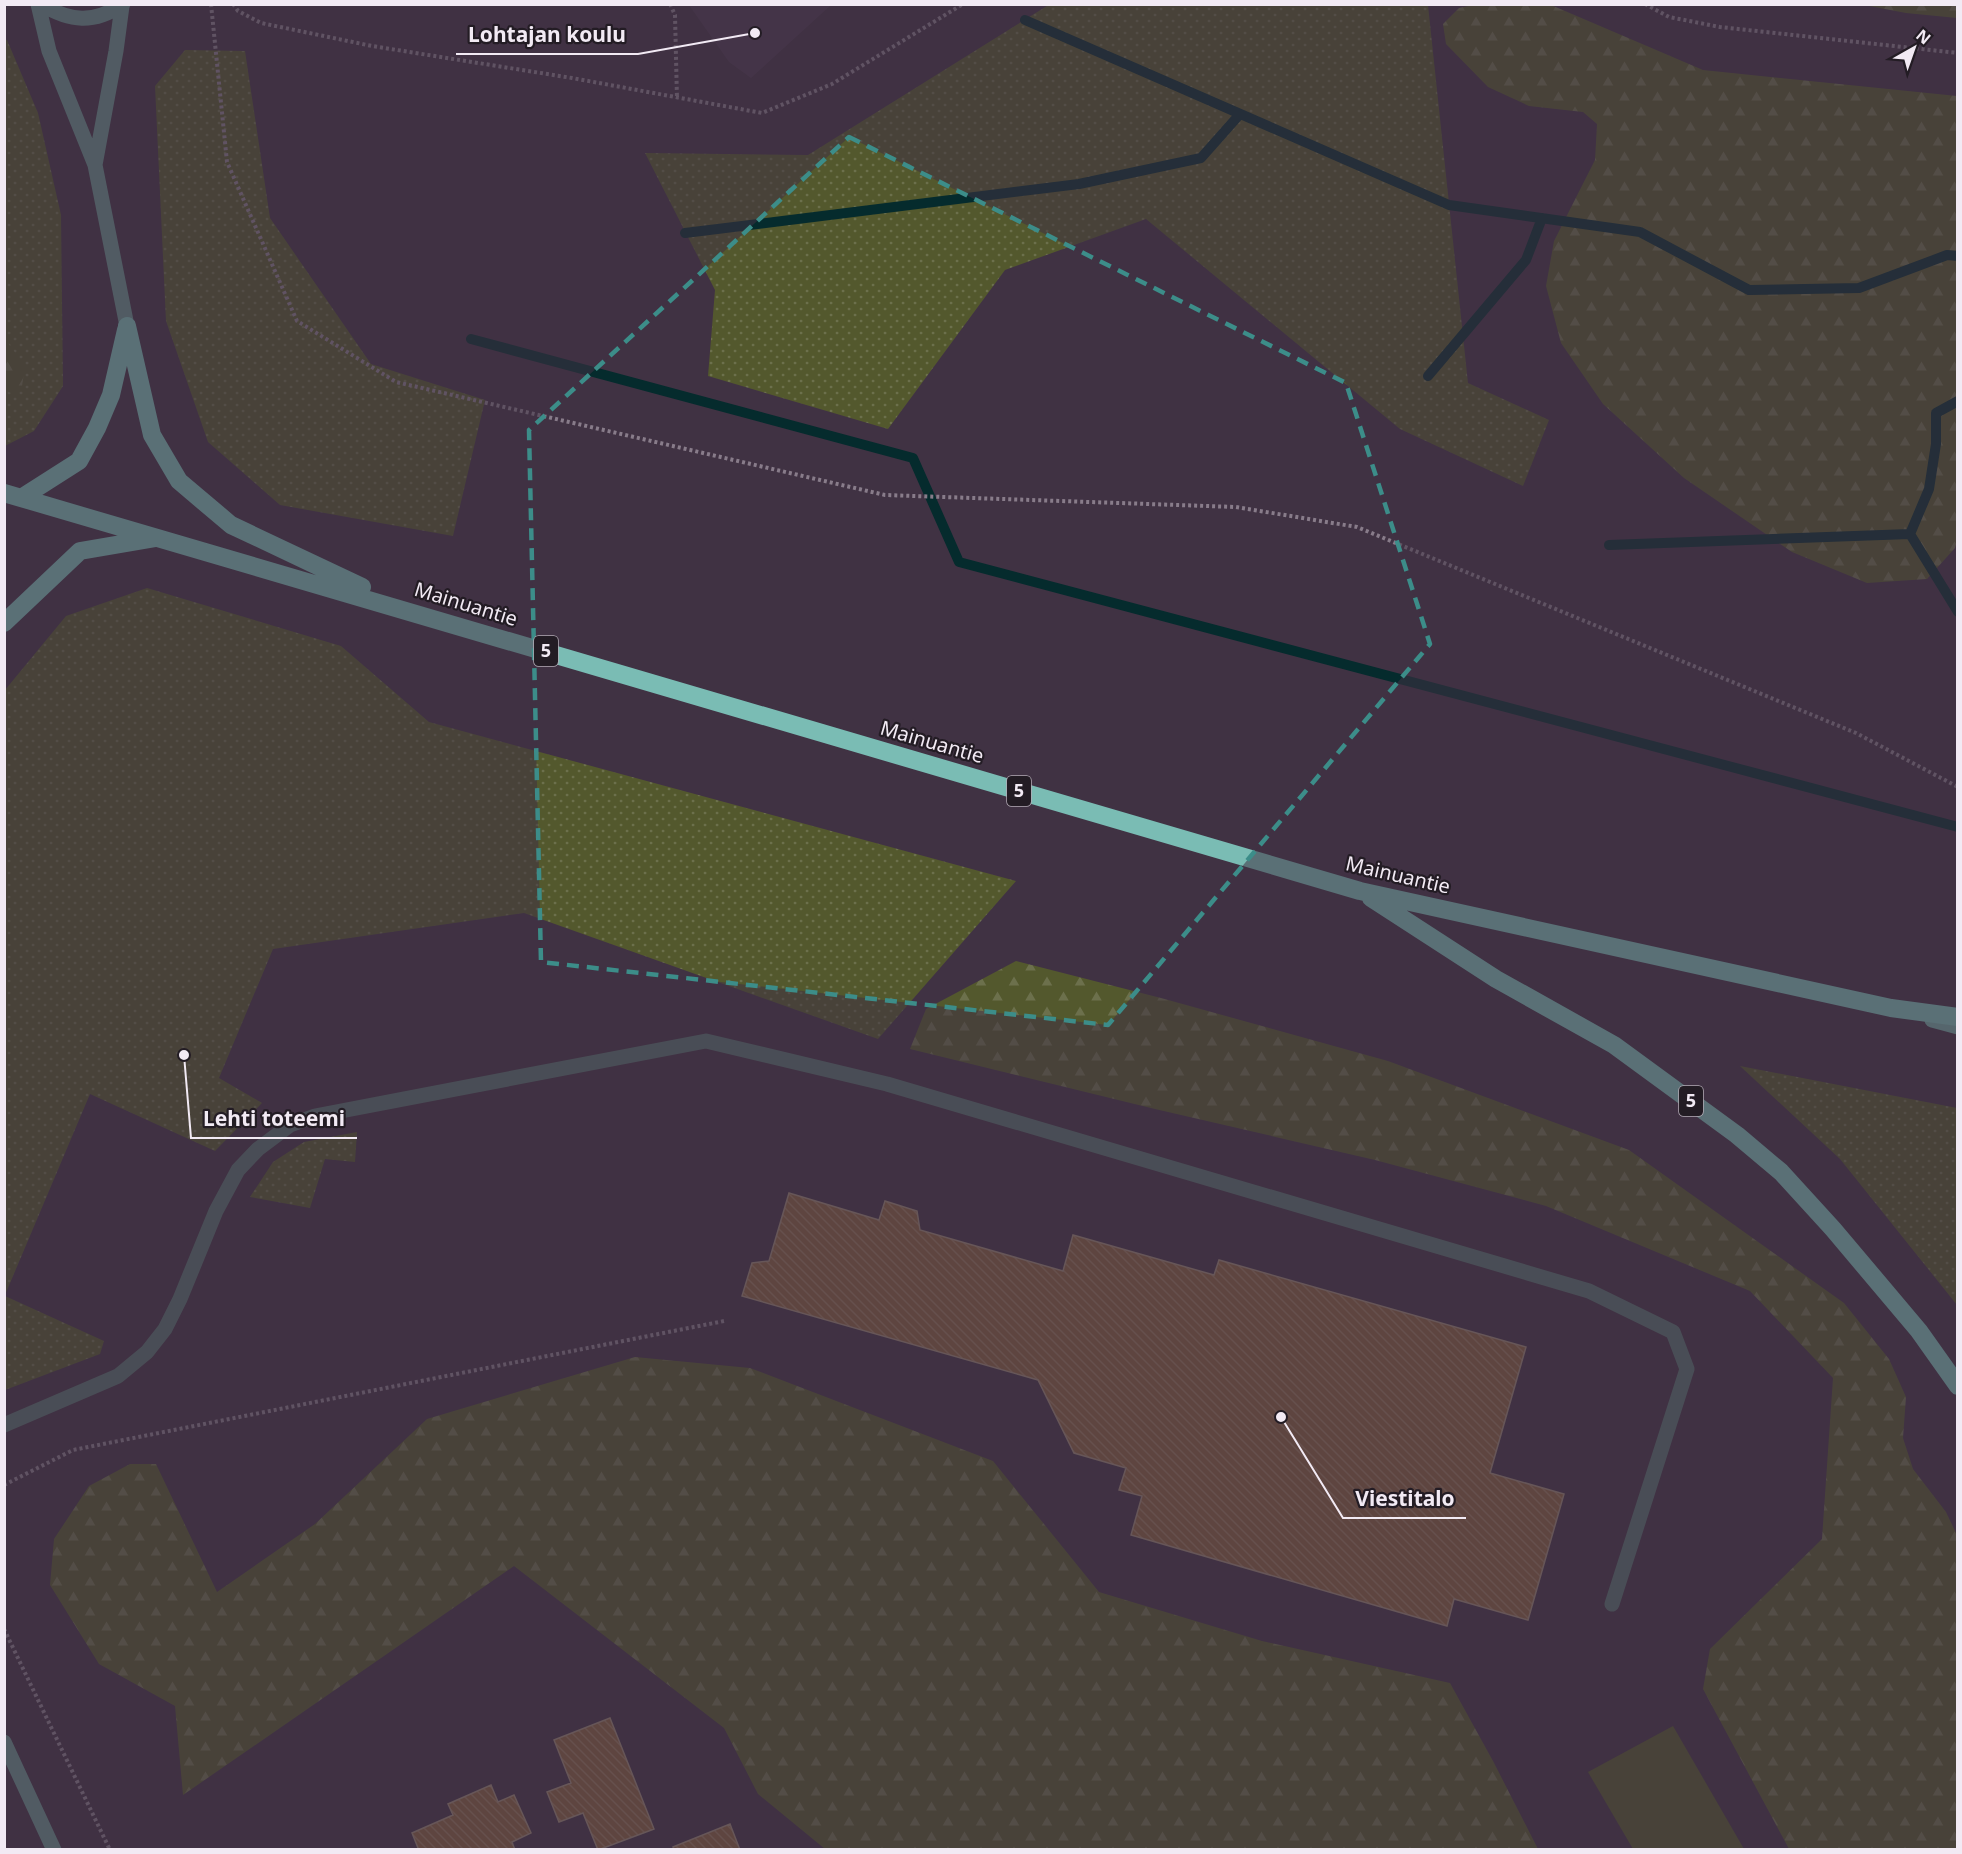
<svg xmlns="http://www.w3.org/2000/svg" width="1962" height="1854" viewBox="0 0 1962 1854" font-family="'Noto Sans',sans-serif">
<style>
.built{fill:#4b394f}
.grass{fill:url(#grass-dots)}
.forest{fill:url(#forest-firs)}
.garden{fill:#53582d}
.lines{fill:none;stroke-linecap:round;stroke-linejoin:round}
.stream{stroke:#052b2d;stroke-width:10}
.building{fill:url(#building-back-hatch);stroke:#968372;stroke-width:1.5}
.path{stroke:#887c8a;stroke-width:4;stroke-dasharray:3 3;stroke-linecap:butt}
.street{stroke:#56706d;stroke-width:15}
.secondary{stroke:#668f8a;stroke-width:15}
.primary{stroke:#71a7a0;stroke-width:15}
.highway{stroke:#7abcb4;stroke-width:18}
.marked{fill:none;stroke:#3c8d89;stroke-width:4.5;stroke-dasharray:12 8;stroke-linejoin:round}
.labels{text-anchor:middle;stroke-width:4.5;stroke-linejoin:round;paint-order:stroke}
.shield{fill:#231c24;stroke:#b4acb6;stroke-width:1.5}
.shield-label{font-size:18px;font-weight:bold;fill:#f2eaf4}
.street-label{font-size:20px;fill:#f2eaf4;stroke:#231c24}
.leader{fill:none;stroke:#f2eaf4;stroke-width:2}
.callout-dot{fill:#f2eaf4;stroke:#231c24;stroke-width:2}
.callout-label{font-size:21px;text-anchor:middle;font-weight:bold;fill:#f2eaf4;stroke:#231c24;stroke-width:4.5;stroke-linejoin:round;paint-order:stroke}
</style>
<defs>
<pattern id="grass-dots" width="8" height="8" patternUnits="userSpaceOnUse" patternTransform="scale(1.5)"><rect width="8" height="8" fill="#53582d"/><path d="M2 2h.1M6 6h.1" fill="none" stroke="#6c704c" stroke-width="1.8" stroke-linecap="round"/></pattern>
<pattern id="forest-firs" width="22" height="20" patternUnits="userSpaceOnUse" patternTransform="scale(1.5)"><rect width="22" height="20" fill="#53582d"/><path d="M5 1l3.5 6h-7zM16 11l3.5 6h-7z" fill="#6c704c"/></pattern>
<pattern id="building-back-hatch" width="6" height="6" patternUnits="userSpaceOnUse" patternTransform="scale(1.5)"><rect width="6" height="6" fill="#835e3d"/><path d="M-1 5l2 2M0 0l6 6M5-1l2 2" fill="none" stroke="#95755a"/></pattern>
</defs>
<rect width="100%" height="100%" fill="#403243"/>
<path class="built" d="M689,5H831L751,78L729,62Z"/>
<path class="grass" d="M1050,4L1428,5L1468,383L1549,420L1523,486L1400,429L1146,219L1005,270L888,429L708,376L715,290L645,153L808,155Z
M4,39L7,40L38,113L61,215L63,386L34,431L5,446Z
M185,50L245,51L270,218L371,364L485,400L453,536L280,505L208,442L166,321L155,86Z
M147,588L341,646L429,722L1016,881L878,1039L524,913L273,949L219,1078L262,1103L215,1151L90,1094L5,1295V690L66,616Z
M1740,1066L1957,1108V1305L1840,1159Z
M357,1132L355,1162L325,1159L310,1208L250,1197L273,1162L304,1142Z
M5,1296L104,1341L100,1354L5,1390Z"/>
<path class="forest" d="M1473,5H1551L1703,70L1957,96L1958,364L1956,372L1958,376L1957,540L1955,548L1927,579L1867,583L1792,552L1684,478L1603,404L1561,343L1546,286L1554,241L1595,160L1597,124L1583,112L1529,106L1488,87L1446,44L1443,24L1459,8Z
M1864,5H1957V18L1906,13Z
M5,339L25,366L22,386L12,393L5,391Z
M1016,961L1161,998L1388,1061L1629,1150L1844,1303L1889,1359L1906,1397L1903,1438L1913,1469L1946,1512L1957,1535V1849H1789L1703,1689L1710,1649L1822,1539L1833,1378L1750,1291L1546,1206L1375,1160L1155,1109L910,1049L926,1009Z
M635,1357L750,1368L993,1461L1099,1592L1262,1641L1450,1683L1493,1761L1538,1849H825L758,1794L724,1728L514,1566L183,1795L175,1706L99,1664L50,1585L54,1539L89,1486L130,1464H156L217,1592L315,1524L427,1419Z"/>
<path class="garden" d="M1673,1726L1744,1849H1633L1588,1772Z"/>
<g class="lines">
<path class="stream" d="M1025,20L1449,205L1640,232L1749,290L1859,288L1947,255L1958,256
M685,233L1079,184L1201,158L1240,114
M471,339L913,458L959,562L1958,827
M1428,376L1526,260L1542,218
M1910,534L1929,489L1936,444V413L1958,401
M1609,545L1910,534L1958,612"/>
</g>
<path class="building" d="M789,1193L879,1220L885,1201L917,1211L920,1230L1063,1271L1073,1235L1214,1275L1219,1260L1526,1347L1490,1473L1564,1494L1528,1620L1454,1599L1447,1626L1131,1535L1142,1496L1119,1490L1126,1468L1074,1453L1038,1380L742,1296L752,1263L769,1261Z
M610,1718L654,1829L598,1850L583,1813L559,1822L547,1792L571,1783L554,1740Z
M491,1785L498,1802L514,1795L531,1833L512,1842L515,1850H414L418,1848L412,1833L453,1815L448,1804Z
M730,1824L740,1850H674L673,1847Z"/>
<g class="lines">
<path class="path" d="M211,4L227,162L297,321L396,382L885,495L1236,507L1357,527L1856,733L1958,787
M233,4L238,11L261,23L372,46L572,78L762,113L832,84L963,4
M670,4L675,15L677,99
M1645,4L1669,17L1720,27L1958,53
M4,1485L73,1450L724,1321
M4,1629L110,1850"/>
<path class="street" d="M4,1425L118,1376L147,1352L165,1329L180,1299L216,1211L238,1170L258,1149L290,1125L315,1116L706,1041L887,1084L1589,1291L1673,1332L1687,1369L1612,1604"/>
<path class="secondary" d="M38,4L49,51L95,165L127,326
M41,4C70,22 94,24 123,4
M95,165L116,51L122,6
M4,1742L54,1850"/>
<path class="primary" d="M1932,1020L1958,1027"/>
<path class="highway" d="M127,326L152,435L179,481L231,525L362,587
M4,493L1360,891L1891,1008L1958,1017
M21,498L79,461L97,428L111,395L126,330
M4,623L80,551L156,538
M1371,898L1496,979L1614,1045L1737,1135L1781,1172L1833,1229L1919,1331L1958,1386"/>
</g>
<path d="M0 0H1962V1854H0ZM849,137L1346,383L1430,644L1108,1025L541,962L529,430Z" fill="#403243" fill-opacity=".55" fill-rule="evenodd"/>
<path class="marked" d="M849,137L1346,383L1430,644L1108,1025L541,962L529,430Z"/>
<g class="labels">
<g class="shield">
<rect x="534" y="636" width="24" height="30" rx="4.5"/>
<rect x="1007" y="776" width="24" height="30" rx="4.5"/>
<rect x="1679" y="1086" width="24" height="30" rx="4.5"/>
</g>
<g class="shield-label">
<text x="546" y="657">5</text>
<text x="1019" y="797">5</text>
<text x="1691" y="1107">5</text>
</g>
<g class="street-label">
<text transform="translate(466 604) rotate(17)" y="7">Mainuantie</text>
<text transform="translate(932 742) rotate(16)" y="7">Mainuantie</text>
<text transform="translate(1398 875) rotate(13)" y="7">Mainuantie</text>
</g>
</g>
<path class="leader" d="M755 33L638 54H456M184 1055L191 1138H357M1281 1417L1343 1518H1466"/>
<g class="callout-dot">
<circle cx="755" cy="33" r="6"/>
<circle cx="184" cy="1055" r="6"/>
<circle cx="1281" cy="1417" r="6"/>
</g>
<g class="callout-label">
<text x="547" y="42">Lohtajan koulu</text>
<text x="274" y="1126">Lehti toteemi</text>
<text x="1405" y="1506">Viestitalo</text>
</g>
<rect width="1962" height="1854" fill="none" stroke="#f2eaf4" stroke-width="12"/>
<g transform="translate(1914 48) rotate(40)" stroke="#231c24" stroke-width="4.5" paint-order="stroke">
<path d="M0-4.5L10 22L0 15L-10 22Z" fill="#f2eaf4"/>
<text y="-9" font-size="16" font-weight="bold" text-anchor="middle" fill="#f2eaf4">N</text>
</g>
</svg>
